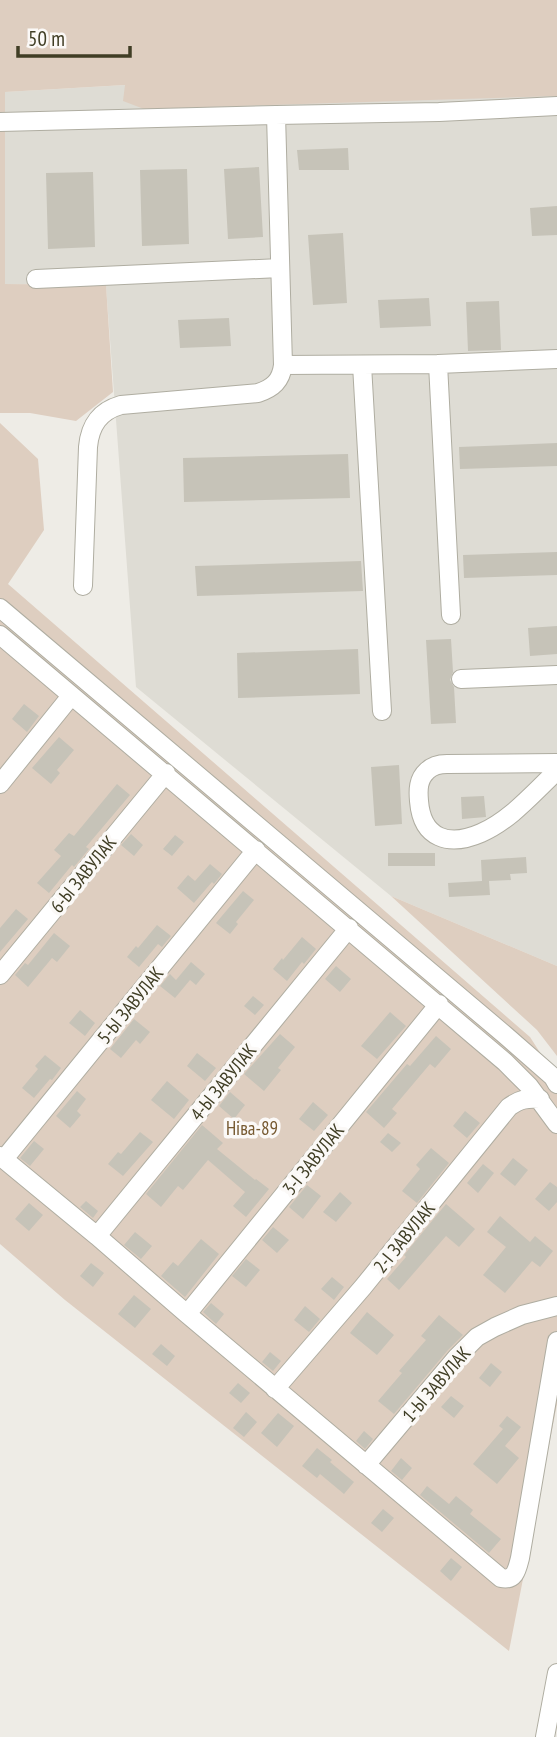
<svg xmlns="http://www.w3.org/2000/svg" width="557" height="1737" viewBox="0 0 557 1737" font-family="'PT Sans Narrow',sans-serif">
<style>
.built{fill:#dedcd4}
.green{fill:#decec0}
.building{fill:#c6c3b8}
.lines{fill:none;stroke-linecap:round;stroke-linejoin:round}
.minor-casing{stroke:#afada1;stroke-width:20}
.minor{stroke:#fff;stroke-width:18}
.labels{text-anchor:middle;stroke-width:7;stroke-linejoin:round;paint-order:stroke}
.street-label{font-size:19px;fill:#403e25;stroke:#fbf9f7}
.park-label{font-size:19px;fill:#765930;stroke:#fbf9f7}
</style>
<rect width="100%" height="100%" fill="#eeece6"/>
<path class="built" d="M557,60V966L391,896L136,687L106,286L5,284V92Z"/>
<path class="green" d="M0,0H557V96L144,109L123,101L125,85L5,92V284L106,285L113,392L76,421L30,413H0Z
M0,423L38,459L44,530L8,584L530,1037L557,1079V1404L509,1651L65,1300L0,1244Z
M391,896L557,966V1056L537,1030Z"/>
<path class="building" d="M348,148L349,170H299L297,150Z
M259,167L263,237L228,239L224,169Z
M187,169L189,244L142,246L140,170Z
M93,172L95,247L48,249L46,173Z
M557,206V235L532,236L530,208Z
M343,233L347,303L313,305L308,235Z
M429,298L431,326L380,328L378,300Z
M499,301L501,350L468,351L466,302Z
M229,318L231,346L180,348L178,320Z
M557,443V466L460,469L459,447Z
M348,454L350,498L184,502L183,458Z
M557,552V575L464,578L463,555Z
M361,561L363,591L197,596L195,566Z
M557,626V654L530,656L528,628Z
M451,639L453,672L450,680L454,687L456,723L431,724L426,640Z
M358,649L360,694L238,698L237,653Z
M24,704L39,716L27,732L12,719Z
M59,737L74,750L57,770L60,773L51,784L32,768Z
M399,765L402,824L375,826L371,767Z
M117,784L130,795L86,847L89,849L74,867L72,865L49,893L37,883L61,856L54,850L69,833L74,836Z
M484,796L486,817L462,819L461,797Z
M131,834L143,845L134,856L121,845Z
M175,835L184,842L172,856L163,849Z
M388,853H435V866H388Z
M526,857L527,873L510,874L511,880L489,881L490,895L449,897L448,883L482,881L481,860Z
M210,864L222,874L214,884L212,882L194,903L177,888L188,875L195,881Z
M243,891L254,900L236,922L238,924L230,934L216,923Z
M16,909L28,919L0,952V928Z
M157,925L171,936L162,947L158,944L139,967L127,957L136,946L138,948Z
M54,933L70,946L57,962L52,958L28,987L15,975L25,963L28,965Z
M302,937L316,949L304,964L302,962L287,981L273,969L282,958L283,960Z
M191,962L205,974L196,985L190,980L175,998L160,986L170,974L176,980Z
M336,966L351,979L340,992L325,979Z
M253,996L264,1005L255,1015L244,1006Z
M80,1010L95,1023L85,1036L69,1023Z
M390,1012L406,1026L377,1059L361,1046Z
M134,1019L150,1032L140,1044L136,1040L121,1058L110,1049Z
M280,1034L295,1047L278,1068L281,1070L264,1091L244,1074Z
M436,1036L451,1049L435,1068L430,1064L392,1109L397,1113L384,1128L366,1112L407,1064L410,1066Z
M197,1053L216,1068L205,1081L187,1066Z
M45,1055L61,1068L52,1080L50,1079L34,1098L22,1088L38,1069L35,1066Z
M167,1081L189,1100L174,1119L151,1100Z
M77,1091L86,1099L77,1111L81,1115L70,1128L56,1116Z
M230,1092L245,1105L234,1119L219,1106Z
M313,1102L328,1115L314,1131L299,1119Z
M465,1111L480,1123L467,1138L453,1126Z
M202,1125L223,1143L217,1149L255,1180L256,1179L269,1189L246,1217L233,1206L245,1192L208,1160L183,1190L178,1186L161,1207L146,1194Z
M140,1132L153,1142L123,1176L108,1164L118,1152L121,1154Z
M388,1133L401,1143L392,1152L380,1142Z
M34,1141L44,1149L30,1166L20,1158Z
M431,1148L449,1163L417,1203L402,1191L420,1169L416,1165Z
M513,1158L528,1170L515,1186L500,1174Z
M483,1164L494,1173L478,1193L467,1183Z
M550,1182L557,1187V1202L549,1211L535,1199Z
M307,1185L321,1196L303,1219L289,1207Z
M340,1192L352,1203L336,1222L323,1212Z
M86,1201L98,1211L93,1218L80,1207Z
M29,1203L43,1215L29,1231L15,1219Z
M446,1204L475,1229L459,1247L446,1236L399,1290L387,1279L406,1257L404,1255Z
M500,1216L530,1242L535,1236L553,1251L540,1267L532,1261L505,1293L483,1275L506,1247L487,1232Z
M273,1227L289,1240L277,1253L262,1240Z
M135,1232L152,1246L141,1259L124,1245Z
M201,1239L219,1254L185,1297L161,1276L173,1262L178,1266Z
M246,1259L260,1270L246,1287L232,1276Z
M91,1263L104,1273L93,1287L80,1276Z
M332,1277L344,1287L334,1300L321,1289Z
M134,1295L151,1309L135,1328L118,1314Z
M211,1303L224,1314L216,1324L203,1312Z
M305,1306L320,1319L309,1332L294,1320Z
M367,1312L394,1335L377,1355L350,1333Z
M439,1315L463,1335L448,1350L394,1414L378,1401L402,1373L399,1371L426,1340L421,1336Z
M161,1344L175,1356L167,1366L152,1354Z
M270,1352L281,1361L273,1371L262,1362Z
M491,1363L502,1372L490,1387L479,1378Z
M238,1383L250,1393L241,1403L229,1393Z
M451,1396L464,1406L454,1418L441,1407Z
M246,1412L257,1422L244,1437L233,1428Z
M278,1413L294,1426L277,1447L261,1433Z
M507,1416L521,1427L505,1446L519,1458L497,1484L473,1464L503,1429L499,1426Z
M364,1431L373,1439L365,1449L356,1441Z
M317,1448L332,1460L330,1462L354,1482L344,1494L320,1474L317,1478L302,1466Z
M401,1458L412,1468L402,1480L391,1471Z
M427,1486L449,1504L456,1496L473,1510L470,1514L501,1539L489,1553L420,1495Z
M383,1509L394,1518L382,1532L371,1523Z
M451,1558L462,1567L451,1581L440,1571Z"/>
<g class="lines">
<defs>
<path id="minor" d="M557,106L439,112L276,115L283,365L438,364L557,359
M0,122L276,115
M36,279L280,268
M438,364L451,615
M362,365L382,711
M83,586L88,447C90,425 100,411 121,405L258,393C273,388 281,381 283,365
M0,608L505,1035L553,1077L557,1084
M0,635L505,1062L529,1086L557,1124
M461,679L557,675
M557,763L447,764C440,764 432,766 427,771C418,779 418,790 419,801C422,839 449,847 481,833C511,820 534,792 557,771
M0,784L71,696
M0,975L166,773
M0,1156L97,1236L187,1314L501,1578C515,1581 517,1570 520,1558L557,1341
M4,1159L256,850
M97,1236L349,928
M187,1314L439,1004
M275,1389L363,1287L509,1107C520,1099 527,1098 540,1099
M366,1465L457,1357L477,1337L495,1327L522,1315L557,1306
M545,1737L557,1673"/>
</defs>
<use href="#minor" class="minor-casing"/>
<use href="#minor" class="minor"/>
</g>
<g class="labels">
<g class="street-label">
<text transform="translate(83 874) rotate(-51)" y="7">6-Ы ЗАВУЛАК</text>
<text transform="translate(130 1005) rotate(-51)" y="7">5-Ы ЗАВУЛАК</text>
<text transform="translate(223 1082) rotate(-51)" y="7">4-Ы ЗАВУЛАК</text>
<text transform="translate(313 1159) rotate(-51)" y="7">3-І ЗАВУЛАК</text>
<text transform="translate(404 1237) rotate(-51)" y="7">2-І ЗАВУЛАК</text>
<text transform="translate(436 1384) rotate(-49)" y="7">1-Ы ЗАВУЛАК</text>
</g>
<g class="park-label">
<text x="252" y="1135">Ніва-89</text>
</g>
</g>
<path d="M18 46v10h112v-10" fill="none" stroke="#403e25" stroke-width="3.5"/>
<text x="28" y="46" font-size="21" fill="#403e25" stroke="#fbf9f7" stroke-width="5" paint-order="stroke">50 m</text>
</svg>
